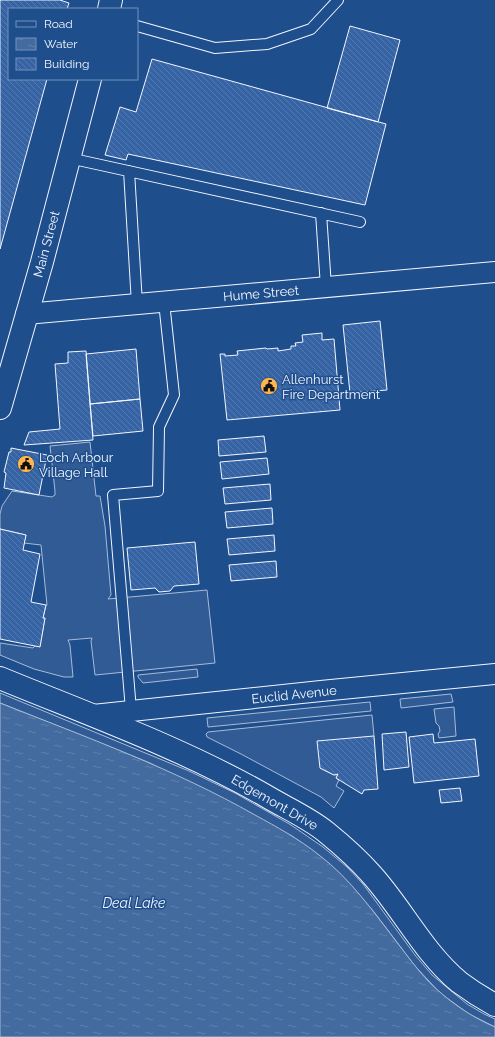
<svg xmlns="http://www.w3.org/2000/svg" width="495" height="1037" viewBox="0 0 495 1037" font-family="Raleway,sans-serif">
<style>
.built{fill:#305b95;stroke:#a8bbd7}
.water{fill:url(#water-ripples);stroke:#a8bbd7}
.building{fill:url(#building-back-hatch);stroke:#f2f6ff}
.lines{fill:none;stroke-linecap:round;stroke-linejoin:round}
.lane-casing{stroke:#f2f6ff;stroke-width:12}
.street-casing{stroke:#f2f6ff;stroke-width:22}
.secondary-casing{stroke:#f2f6ff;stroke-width:24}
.lane{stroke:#1f4e8c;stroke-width:10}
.street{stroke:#1f4e8c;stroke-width:20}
.secondary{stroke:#1f4e8c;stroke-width:22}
.labels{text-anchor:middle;stroke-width:3;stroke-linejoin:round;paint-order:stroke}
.street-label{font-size:13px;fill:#f2f6ff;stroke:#1f4e8c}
.poi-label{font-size:13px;fill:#f2f6ff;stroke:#1f4e8c;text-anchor:start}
.water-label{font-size:14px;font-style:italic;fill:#f2f6ff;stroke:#1f4e8c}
</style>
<defs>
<pattern id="water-ripples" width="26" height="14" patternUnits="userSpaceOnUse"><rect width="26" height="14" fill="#446ba0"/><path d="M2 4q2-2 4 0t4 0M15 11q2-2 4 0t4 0" fill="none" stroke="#5f81ae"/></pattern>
<pattern id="building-back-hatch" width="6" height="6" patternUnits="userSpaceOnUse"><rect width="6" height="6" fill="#3563a3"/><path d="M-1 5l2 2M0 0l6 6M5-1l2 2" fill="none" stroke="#537ab1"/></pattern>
</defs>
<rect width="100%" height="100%" fill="#1f4e8c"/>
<path class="built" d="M90,442L96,496H100L105,526L111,595L108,599L207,590L215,663L95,675L91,641L92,638L68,640L70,645L73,677H64L34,669L0,655V643L33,648L35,646H40L45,618H43L46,605H47L41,545L24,543L26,535L0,529V514L2,506L12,491L52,497L55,495V491L50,446Z
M197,669L198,677L143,683L138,677V675Z
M0,693L189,771L235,793L291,825L323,847L347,867L363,884L415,955L432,975L467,1004L484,1014L495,1019V1027L469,1014L440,993L415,966L374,912L349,883L320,856L292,836L150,763L0,703Z
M451,694L453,702L401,708L400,699Z
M370,702L371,711L208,727L207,718Z
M454,707L456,736L439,738L438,734L440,731L439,726L436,723L434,709Z
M372,715L374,736L320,768L334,775L338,774L336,778L339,780L336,786L344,791L334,808L321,797L241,754L207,737L206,734L208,732Z"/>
<path class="water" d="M0,703C86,737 174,769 255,815C277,827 299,839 319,855C351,879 375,914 399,945C412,962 425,980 441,993C457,1007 476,1019 495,1027V1037H0Z"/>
<path class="building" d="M0,0H60L69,3L67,9H9V79H47L0,249Z
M350,26L400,40L378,122L327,108Z
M152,59L386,124L365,205L128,154L126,160L105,155L120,107L136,112Z
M380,321L387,390L350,393L343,325Z
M322,333V340L334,339L340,410L227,420L220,354H225V356L238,355L237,351L266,348L267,349L278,348V351L291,349V346H296L295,343L303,342L302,335Z
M136,349L140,399L90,404L86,354Z
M86,351L93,440L24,445L29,432L60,429L55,364L68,363V352Z
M140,399L143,431L93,436L90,404Z
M264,436L266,452L219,456L218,440Z
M11,448L47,455L39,495L4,488L6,473L4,472L9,452H11Z
M267,458L269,474L222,479L220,462Z
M270,484L271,500L225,504L223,488Z
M272,508L273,524L227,528L225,512Z
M0,529L26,535L23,550L40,554L31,602L46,605L43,618H45L40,647L0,639Z
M274,535L275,551L229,555L227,539Z
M195,542L199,584L174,586L170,591L159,592L155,588L131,590L127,548Z
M276,561L277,577L231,581L229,565Z
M406,732L409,767L384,770L382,734Z
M433,734L434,743L475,739L479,776L414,783L409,737Z
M374,736L378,789L364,790L362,794L336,778L338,774L334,775L320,768L317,741Z
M460,788L462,801L441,803L439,790Z"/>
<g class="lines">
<defs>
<path id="lane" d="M137,26L215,48L267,44L311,29L338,0
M69,158L360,222
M129,171L137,304
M321,213L326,287
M131,710L113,495L158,491L159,427L174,395L164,302"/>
<path id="street" d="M26,314L495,272
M93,715L321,691L495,674"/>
<path id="secondary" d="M109,9L111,0
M0,408L42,262L90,79
M0,678C90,715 182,748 266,796C286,808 309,818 326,832C342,845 357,858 371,874C402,908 423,952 459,982C471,991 482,998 495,1005"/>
</defs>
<use href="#lane" class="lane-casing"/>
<use href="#street" class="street-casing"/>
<use href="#secondary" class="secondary-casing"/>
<use href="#lane" class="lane"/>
<use href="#street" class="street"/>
<use href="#secondary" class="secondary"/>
</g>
<defs>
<symbol id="civic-disc" viewBox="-11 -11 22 22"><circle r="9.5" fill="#ffb74d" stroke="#1f4e8c"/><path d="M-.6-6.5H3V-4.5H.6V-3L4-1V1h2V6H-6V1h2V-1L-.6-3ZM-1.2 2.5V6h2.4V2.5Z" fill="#111"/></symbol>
</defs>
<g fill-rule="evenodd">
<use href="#civic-disc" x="259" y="376" width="20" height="20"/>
<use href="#civic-disc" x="16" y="454" width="20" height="20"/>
</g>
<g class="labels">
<g class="street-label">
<text transform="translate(46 244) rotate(-75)" y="5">Main Street</text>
<text transform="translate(261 293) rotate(-5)" y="5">Hume Street</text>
<text transform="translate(294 694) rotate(-6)" y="5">Euclid Avenue</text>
<text transform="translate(275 802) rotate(30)" y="5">Edgemont Drive</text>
</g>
<g class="poi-label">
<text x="282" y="384">Allenhurst<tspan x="282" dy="15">Fire Department</tspan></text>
<text x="39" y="462">Loch Arbour<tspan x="39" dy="15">Village Hall</tspan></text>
</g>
<g class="water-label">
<text x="134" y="908">Deal Lake</text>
</g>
</g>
<rect x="8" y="8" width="130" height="72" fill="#1f4e8c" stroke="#7391ba"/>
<rect x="16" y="21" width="20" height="6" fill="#1f4e8c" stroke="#7391ba"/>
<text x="44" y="28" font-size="12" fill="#f2f6ff">Road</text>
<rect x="16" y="38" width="20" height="12" fill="url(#water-ripples)" stroke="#7391ba"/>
<text x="44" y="48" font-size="12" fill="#f2f6ff">Water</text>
<rect x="16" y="58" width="20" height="12" fill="url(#building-back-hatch)" stroke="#7391ba"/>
<text x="44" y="68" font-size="12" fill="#f2f6ff">Building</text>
</svg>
